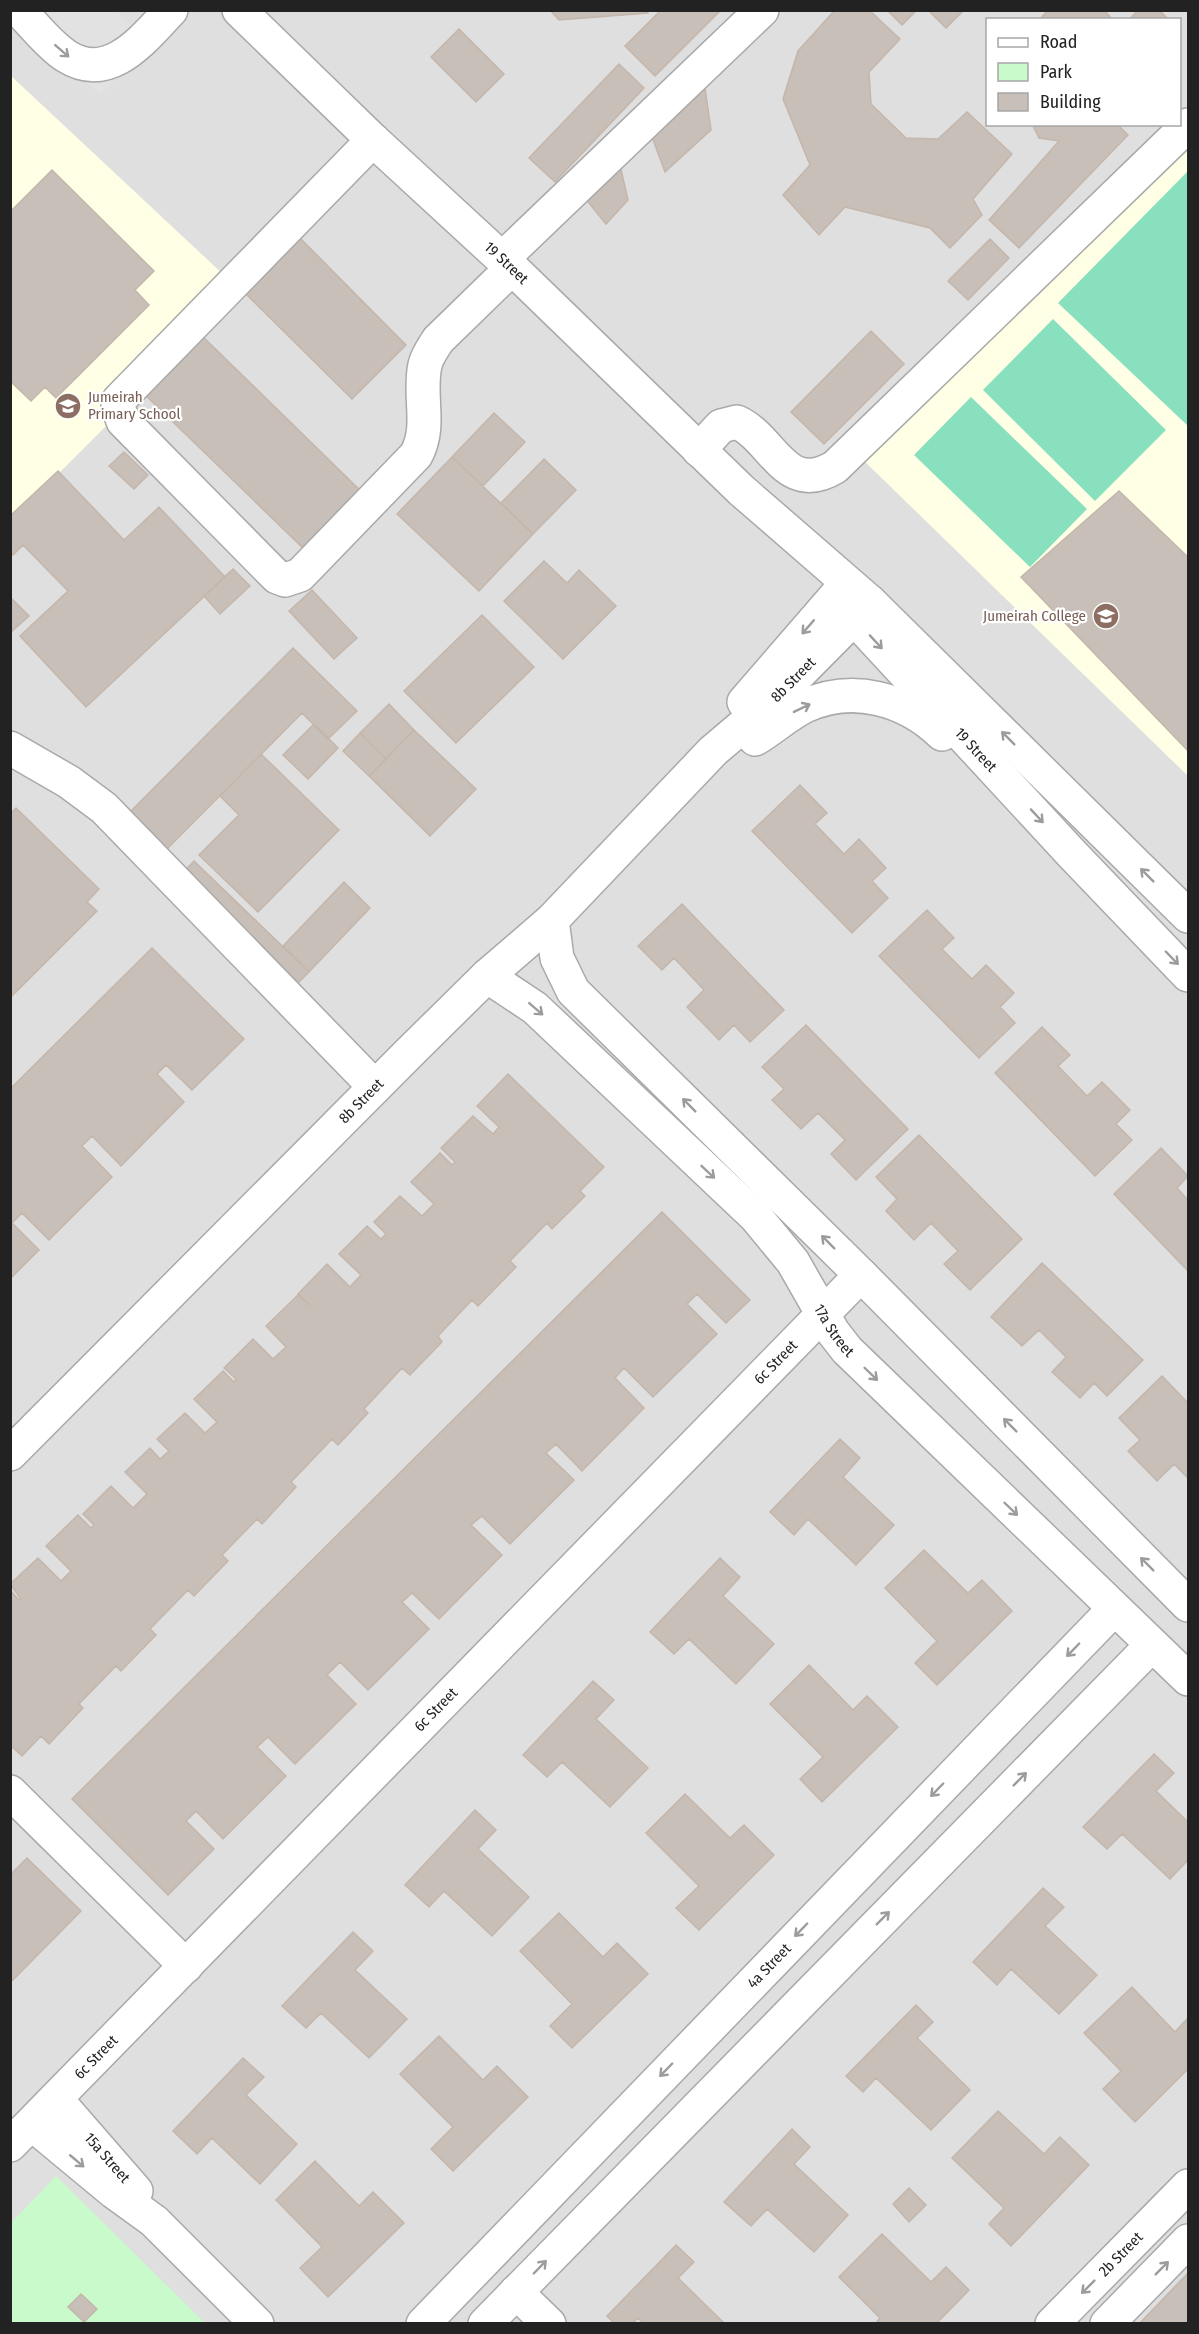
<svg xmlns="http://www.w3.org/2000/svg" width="1199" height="2334" viewBox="0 0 1199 2334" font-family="'Fira Sans Condensed',sans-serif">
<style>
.residential{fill:#e0dfdf;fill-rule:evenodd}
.education{fill:#ffffe5}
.park{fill:#c8facc}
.pitch{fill:#88e0be}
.parking{fill:#e2e2e2}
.building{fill:#c7bfb8;stroke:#c4b6ab;stroke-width:1.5}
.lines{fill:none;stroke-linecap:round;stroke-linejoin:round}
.minor-casing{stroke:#a9a9a9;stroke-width:36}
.minor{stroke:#fff;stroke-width:33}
.oneway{stroke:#9c9c9c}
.labels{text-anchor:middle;stroke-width:4.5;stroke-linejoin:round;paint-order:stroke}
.street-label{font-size:15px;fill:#222;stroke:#fff}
.education-label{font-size:15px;fill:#785e54;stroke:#fff;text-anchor:start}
</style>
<rect width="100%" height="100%" fill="#f2efe9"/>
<path class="residential" d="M11,11H1188V2323L11,2324ZM988,20H1180V124H988Z"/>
<path class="education" d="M10,75L241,291L11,521H10Z
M1188,134V776L858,455Z"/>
<path class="park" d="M56,2176L205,2323H11L10,2224Z"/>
<path class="pitch" d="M1188,171V426L1058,303Z
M1053,319L1166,430L1095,501L983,390Z
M971,397L1087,509L1030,567L914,455Z"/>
<path class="parking" d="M13,11H116L150,44L100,95Z"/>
<path class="building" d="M550,10H647L648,13L559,20Z
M661,10H721L655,76L625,46Z
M835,10H869L900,39L869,72L871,104L906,138L938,139L967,112L1012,154L973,199L982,215L950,248L930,228L845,207L819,235L783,195L810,165L783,99L798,51Z
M887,10H917L902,25Z
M928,10H964L946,28Z
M1048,10H1104L1113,20H1039Z
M1138,10H1159L1169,20H1129Z
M459,29L504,74L476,102L431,57Z
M619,64L644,88L555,182L529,158Z
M705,88L711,130L665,172L652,137Z
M1032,124H1117L1128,135L1019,248L989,220L1059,141L1039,138Z
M620,165L628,200L606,224L585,198Z
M52,170L154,271L135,290L149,305L56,398L45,387L31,401L10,381V212Z
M293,231L406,345L352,399L238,286Z
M990,239L1009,258L968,300L948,281Z
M195,329L367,497L310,555L137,387Z
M871,331L904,364L824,444L791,412Z
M494,413L525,442L483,486L452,457Z
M124,452L148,475L134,489L109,466Z
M452,457L533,534L479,591L397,514Z
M544,459L576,490L533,534L501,503Z
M58,471L124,540L159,507L225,577L86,707L20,636L68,591L23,545L13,555L10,552V516Z
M1119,491L1188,557V751L1021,577Z
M544,561L567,583L579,570L616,606L563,659L504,601Z
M233,569L250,586L220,614L204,596Z
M312,590L357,638L334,659L289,611Z
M10,597L29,616L10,633Z
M482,615L534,667L456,743L404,691Z
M293,648L357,711L328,739L302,713L167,849L130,812Z
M389,704L414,730L386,759L360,733Z
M314,724L338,748L308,779L283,755Z
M414,730L476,789L430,836L369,776Z
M360,733L386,759L369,776L343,751Z
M261,754L339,830L258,912L199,855L239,815L220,796Z
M800,785L827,813L815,824L844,854L859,839L886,868L872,881L888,898L852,933L752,831Z
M16,808L99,889L87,902L97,911L10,998V814Z
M194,861L309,972L290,991L175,881Z
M344,882L370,908L309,972L283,946Z
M682,904L784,1010L750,1042L734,1025L719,1040L687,1007L704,990L674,958L662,970L638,946Z
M927,910L954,938L942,949L972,979L986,965L1014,993L1000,1007L1015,1023L979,1058L879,956Z
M152,948L244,1039L192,1090L166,1065L157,1074L184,1102L121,1166L92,1136L82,1146L112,1177L49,1240L22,1213L12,1223L39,1250L10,1279V1089Z
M806,1025L908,1129L856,1180L831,1154L845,1140L818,1113L801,1129L772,1100L784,1089L762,1067Z
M1042,1027L1070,1055L1058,1066L1087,1096L1102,1082L1130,1110L1116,1124L1132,1140L1095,1176L995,1073Z
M508,1074L604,1167L580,1191L585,1196L552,1229L547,1223L510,1261L516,1267L478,1306L472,1300L438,1336L442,1342L410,1375L402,1368L364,1409L368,1413L338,1445L332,1439L291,1482L296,1487L262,1524L257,1519L222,1555L228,1561L194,1596L188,1590L150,1629L156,1635L121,1671L116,1666L79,1704L83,1708L49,1744L41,1736L22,1756L10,1745V1590L19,1600L21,1599L10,1584L38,1558L61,1581L71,1571L46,1546L78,1515L91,1528L94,1525L83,1514L111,1486L133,1508L147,1494L125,1472L150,1448L160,1459L169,1451L157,1439L185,1413L205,1433L217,1422L194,1399L223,1371L234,1382L236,1379L224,1368L253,1339L273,1359L286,1347L266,1326L298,1295L310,1305L298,1294L327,1264L350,1287L361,1275L339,1254L367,1226L381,1239L386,1234L374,1222L400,1196L422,1216L434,1204L411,1182L440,1153L452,1165L455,1162L441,1148L473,1116L493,1134L499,1127L477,1106Z
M919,1135L1022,1239L970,1290L944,1264L958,1251L931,1223L914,1240L886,1211L897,1199L876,1177Z
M1161,1148L1188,1176L1177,1188L1188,1200V1271L1114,1194Z
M662,1212L750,1300L726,1323L697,1294L687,1304L717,1334L653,1397L624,1368L615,1378L644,1408L582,1471L556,1444L546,1453L574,1480L510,1544L482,1516L471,1525L502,1555L439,1619L412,1593L402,1602L429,1629L368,1690L340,1662L327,1675L356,1704L295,1764L268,1737L257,1747L286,1776L223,1839L196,1811L186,1821L214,1849L168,1895L72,1799Z
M1042,1263L1143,1360L1107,1396L1094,1383L1080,1398L1052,1372L1066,1357L1039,1330L1022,1346L991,1317Z
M1162,1376L1188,1403V1478L1174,1464L1157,1481L1128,1451L1140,1440L1119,1418Z
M840,1439L860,1458L843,1477L894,1525L856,1565L808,1519L794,1535L770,1512Z
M924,1550L968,1593L982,1580L1012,1611L937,1685L915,1663L937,1641L885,1588Z
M720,1558L740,1577L723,1596L774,1644L736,1684L689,1639L674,1654L650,1632Z
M809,1665L853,1710L867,1696L898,1727L822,1802L800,1779L823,1757L770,1704Z
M593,1681L614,1700L596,1719L648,1768L610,1807L562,1762L547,1777L523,1755Z
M1154,1754L1174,1773L1156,1791L1188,1822V1860L1170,1879L1122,1834L1107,1849L1083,1827Z
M685,1794L730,1838L744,1825L774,1855L699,1930L676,1908L699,1886L646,1833Z
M475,1810L496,1830L478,1849L529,1897L492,1936L444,1891L429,1907L405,1885Z
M27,1858L81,1911L10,1983V1875Z
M1043,1888L1064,1907L1045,1926L1097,1975L1059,2014L1011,1969L997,1985L973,1962Z
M559,1913L603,1957L617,1943L648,1974L572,2048L550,2026L572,2004L520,1951Z
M353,1932L373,1951L355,1970L407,2019L369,2058L321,2013L306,2028L282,2006Z
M1132,1987L1175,2032L1188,2018V2069L1135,2122L1103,2089L1121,2071L1084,2033Z
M916,2005L933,2022L917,2038L970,2090L931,2130L876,2078L863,2092L846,2076Z
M439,2036L483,2080L497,2066L528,2097L453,2171L431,2149L453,2127L400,2074Z
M243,2058L264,2077L246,2095L297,2144L260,2184L212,2138L197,2154L173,2131Z
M998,2111L1044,2154L1060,2137L1089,2165L1011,2246L989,2224L1004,2208L952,2158Z
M792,2129L810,2147L794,2164L848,2215L814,2252L767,2209L751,2226L724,2202Z
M315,2161L359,2206L373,2192L404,2223L328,2297L300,2268L322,2247L276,2200Z
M909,2188L926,2205L909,2222L893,2204Z
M882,2234L931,2282L946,2267L969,2290L936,2324H875L880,2318L839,2277Z
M676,2245L694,2262L678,2278L725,2324H644L638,2318L632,2324H615L607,2316Z
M1188,2273V2324H1139Z
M81,2294L97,2309L84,2322L68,2307Z"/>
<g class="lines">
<defs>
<g id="minor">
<path d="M19,10C34,25 49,45 66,56C110,84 144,38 171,10"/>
<path id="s1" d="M239,10L373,140L512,268L741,490L870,602L1188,916"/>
<path d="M373,140L119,400L118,407L123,421L277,577L285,580L300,575L416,455C432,426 418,396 425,365C427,356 433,348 438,340L512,268"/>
<path d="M502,259L762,10"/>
<path d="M699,450L721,426L737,422C774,439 785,497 835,467L1188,125"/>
<path id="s2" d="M840,603L1072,854L1188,975"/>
<path d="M744,702L847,583"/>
<path d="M755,739C772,729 787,715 805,706C853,684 906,699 942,734"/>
<path d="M10,748L69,782L104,808L375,1087"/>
<path d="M552,920L557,958L573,991L861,1275L1188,1605"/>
<path id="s3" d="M487,976L535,1008L756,1217L793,1262L833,1332L847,1350L1188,1679"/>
<path id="s4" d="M10,1454L409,1053L487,976L552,920L713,751L772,701L870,602"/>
<path d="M10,1792L186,1966"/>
<path id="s5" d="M56,2099L136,2191"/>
<path d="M32,2124L114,2192L154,2221L257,2324"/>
<path id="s6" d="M10,2145L861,1275"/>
<path d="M516,2292L549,2324"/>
<path id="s7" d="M423,2324L1114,1609"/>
<path d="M485,2324L1152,1645"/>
<path id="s8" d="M1052,2324L1188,2186"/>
<path d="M1107,2324L1188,2241"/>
</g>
</defs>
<use href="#minor" class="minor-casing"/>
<use href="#minor" class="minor"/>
</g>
<defs><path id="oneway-shaft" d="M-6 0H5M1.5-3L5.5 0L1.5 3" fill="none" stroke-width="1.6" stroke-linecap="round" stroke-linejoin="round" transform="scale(1.5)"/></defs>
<g class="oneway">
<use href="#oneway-shaft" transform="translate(62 51) rotate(41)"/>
<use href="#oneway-shaft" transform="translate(808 627) rotate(131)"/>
<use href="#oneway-shaft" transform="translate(876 642) rotate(47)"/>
<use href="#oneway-shaft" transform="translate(802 708) rotate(-26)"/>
<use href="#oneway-shaft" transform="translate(1008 738) rotate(-135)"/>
<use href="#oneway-shaft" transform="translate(1037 816) rotate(47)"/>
<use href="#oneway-shaft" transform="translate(1147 875) rotate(-135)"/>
<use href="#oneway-shaft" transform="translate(1172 958) rotate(46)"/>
<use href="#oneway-shaft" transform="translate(536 1009) rotate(41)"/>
<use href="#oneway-shaft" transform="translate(689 1105) rotate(-135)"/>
<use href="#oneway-shaft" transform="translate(708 1172) rotate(43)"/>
<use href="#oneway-shaft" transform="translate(828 1242) rotate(-135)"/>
<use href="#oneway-shaft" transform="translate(871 1374) rotate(44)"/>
<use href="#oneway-shaft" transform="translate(1010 1425) rotate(-135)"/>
<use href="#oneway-shaft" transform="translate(1011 1509) rotate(44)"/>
<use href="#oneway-shaft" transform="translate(1147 1564) rotate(-135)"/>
<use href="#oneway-shaft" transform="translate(1073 1650) rotate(134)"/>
<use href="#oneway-shaft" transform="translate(1020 1779) rotate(-45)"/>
<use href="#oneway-shaft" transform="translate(937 1790) rotate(134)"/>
<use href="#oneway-shaft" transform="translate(883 1918) rotate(-45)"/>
<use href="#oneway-shaft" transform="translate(801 1930) rotate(134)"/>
<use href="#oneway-shaft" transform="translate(666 2070) rotate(134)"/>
<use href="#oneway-shaft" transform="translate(77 2161) rotate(40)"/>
<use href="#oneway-shaft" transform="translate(540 2267) rotate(-46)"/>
<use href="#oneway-shaft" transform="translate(1162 2268) rotate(-45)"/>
<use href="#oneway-shaft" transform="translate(1088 2287) rotate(135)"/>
</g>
<defs>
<symbol id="school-disc" viewBox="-11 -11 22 22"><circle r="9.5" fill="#8d6e63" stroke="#fff"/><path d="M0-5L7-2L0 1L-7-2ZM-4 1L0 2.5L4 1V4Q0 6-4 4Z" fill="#fff"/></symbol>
</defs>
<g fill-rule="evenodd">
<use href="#school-disc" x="53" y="391" width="30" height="30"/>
<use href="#school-disc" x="1091" y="601" width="30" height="30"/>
</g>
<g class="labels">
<g class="street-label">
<text dy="5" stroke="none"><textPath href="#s1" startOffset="368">19 Street</textPath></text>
<text dy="5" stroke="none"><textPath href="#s4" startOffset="1102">8b Street</textPath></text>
<text dy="5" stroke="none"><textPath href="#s2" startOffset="200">19 Street</textPath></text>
<text dy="5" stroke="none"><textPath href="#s4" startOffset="498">8b Street</textPath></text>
<text dy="5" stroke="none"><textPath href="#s3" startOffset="500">17a Street</textPath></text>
<text dy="5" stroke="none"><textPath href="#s6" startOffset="1095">6c Street</textPath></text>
<text dy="5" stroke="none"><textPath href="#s6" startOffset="609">6c Street</textPath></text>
<text dy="5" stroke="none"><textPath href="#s7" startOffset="498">4a Street</textPath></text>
<text dy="5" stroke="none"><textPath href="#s6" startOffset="123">6c Street</textPath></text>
<text dy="5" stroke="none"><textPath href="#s5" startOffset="78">15a Street</textPath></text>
<text dy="5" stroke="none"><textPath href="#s8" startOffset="98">2b Street</textPath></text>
</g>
<g class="education-label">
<text x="88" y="402">Jumeirah<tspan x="88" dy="17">Primary School</tspan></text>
<text x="1086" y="621" text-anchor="end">Jumeirah College</text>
</g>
</g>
<rect width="1199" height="2334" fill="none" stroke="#222222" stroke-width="24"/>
<rect x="986" y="18" width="195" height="108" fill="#ffffff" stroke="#a7a7a7" stroke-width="1.5"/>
<rect x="998" y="38" width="30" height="9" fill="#ffffff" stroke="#a7a7a7" stroke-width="1.5"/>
<text x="1040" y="48" font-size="18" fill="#222222">Road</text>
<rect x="998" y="63" width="30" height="18" fill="#c8facc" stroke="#a7a7a7" stroke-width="1.5"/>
<text x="1040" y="78" font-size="18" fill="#222222">Park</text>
<rect x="998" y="93" width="30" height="18" fill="#c7bfb8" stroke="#a7a7a7" stroke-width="1.5"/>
<text x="1040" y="108" font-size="18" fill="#222222">Building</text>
</svg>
